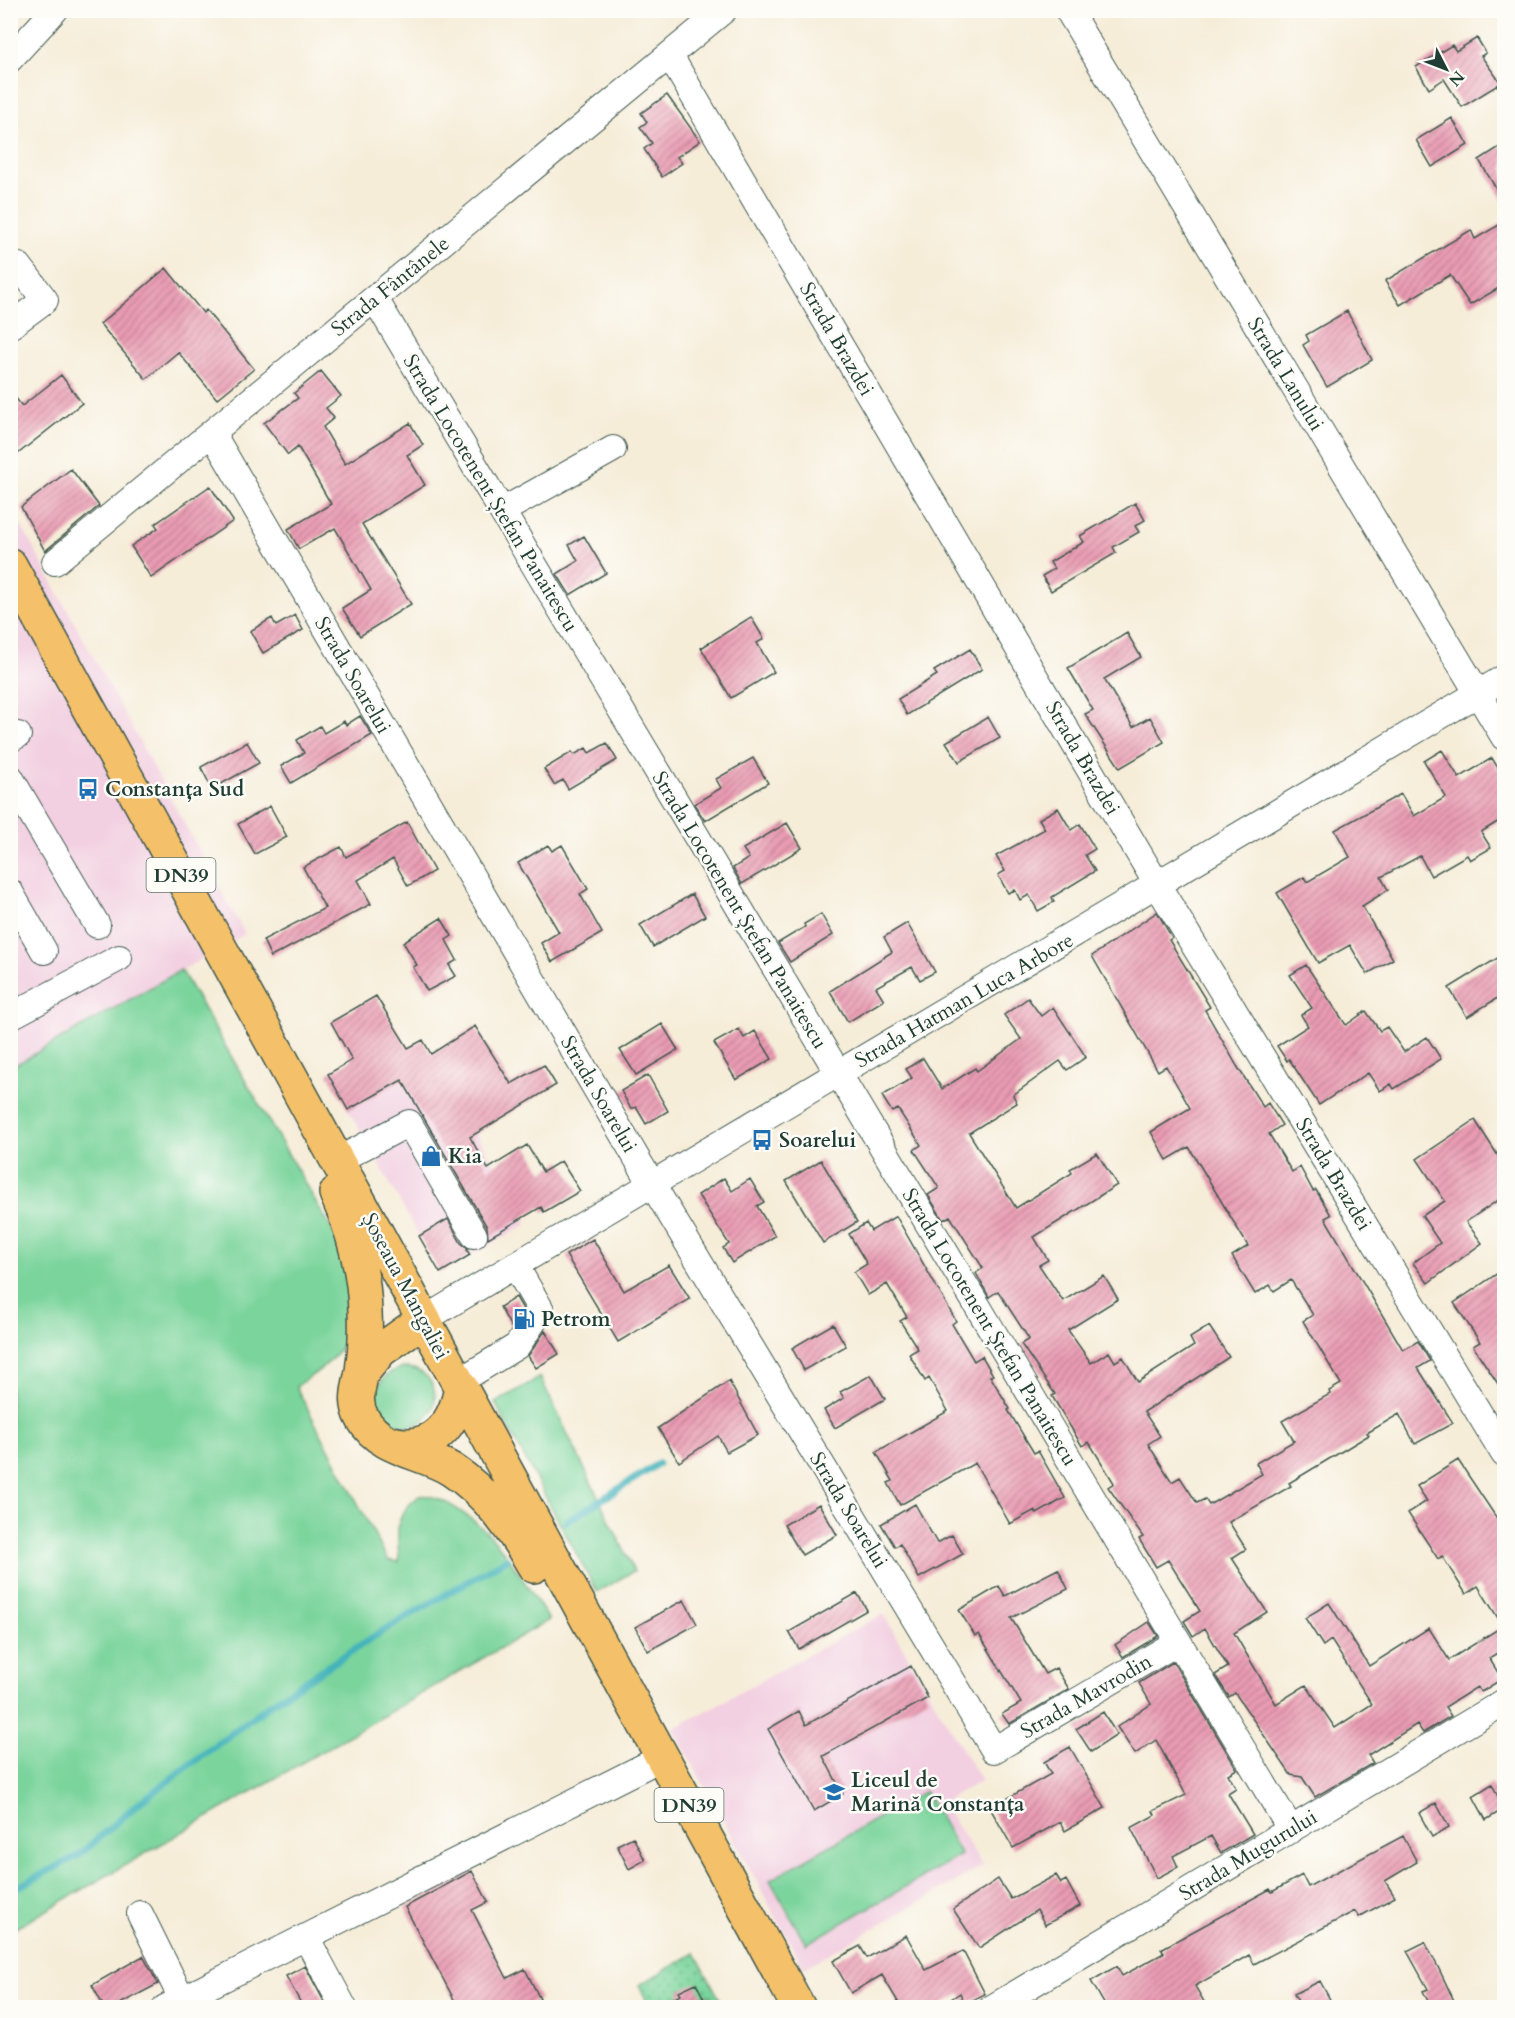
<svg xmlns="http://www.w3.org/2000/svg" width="1515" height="2018" viewBox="0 0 1515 2018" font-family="Cardo,serif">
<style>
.built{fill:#f2cfe1}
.grass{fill:#7ad49b;stroke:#4c8868;stroke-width:1.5}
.garden{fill:url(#garden-dots);stroke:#4c8868;stroke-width:1.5}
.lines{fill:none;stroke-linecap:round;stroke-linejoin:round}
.stream{stroke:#43b3bb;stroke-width:7}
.building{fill:url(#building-hatch)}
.minor-casing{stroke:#3f574d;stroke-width:28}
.major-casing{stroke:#3f574d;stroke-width:36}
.minor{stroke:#fff;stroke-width:26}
.major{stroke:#f4c16a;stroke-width:33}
.labels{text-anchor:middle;stroke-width:5;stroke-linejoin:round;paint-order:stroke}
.shield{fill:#fdfcf7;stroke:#62766e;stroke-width:1.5}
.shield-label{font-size:20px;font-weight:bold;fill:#1f3d34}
.street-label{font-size:21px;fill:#1f3d34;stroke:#fdfcf7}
.poi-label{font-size:21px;font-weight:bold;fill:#1f3d34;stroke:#fdfcf7;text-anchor:start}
</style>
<defs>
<pattern id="garden-dots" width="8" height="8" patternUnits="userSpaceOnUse" patternTransform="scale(1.5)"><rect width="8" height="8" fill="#7ad49b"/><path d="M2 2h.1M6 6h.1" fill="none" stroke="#63ad7f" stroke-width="1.8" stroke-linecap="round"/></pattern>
<pattern id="building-hatch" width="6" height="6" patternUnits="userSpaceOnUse" patternTransform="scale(1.5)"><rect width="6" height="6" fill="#ea9bb3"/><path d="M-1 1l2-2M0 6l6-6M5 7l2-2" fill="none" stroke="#bd8092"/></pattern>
</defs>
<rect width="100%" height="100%" fill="#fdfcf7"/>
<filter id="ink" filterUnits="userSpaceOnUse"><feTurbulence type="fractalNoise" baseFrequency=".0167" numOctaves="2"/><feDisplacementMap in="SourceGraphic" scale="12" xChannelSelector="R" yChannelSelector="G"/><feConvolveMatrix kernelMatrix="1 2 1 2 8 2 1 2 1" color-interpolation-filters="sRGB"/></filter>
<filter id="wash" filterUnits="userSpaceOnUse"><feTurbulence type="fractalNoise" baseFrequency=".008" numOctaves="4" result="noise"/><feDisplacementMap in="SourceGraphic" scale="24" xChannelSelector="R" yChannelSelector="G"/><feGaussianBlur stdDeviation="1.35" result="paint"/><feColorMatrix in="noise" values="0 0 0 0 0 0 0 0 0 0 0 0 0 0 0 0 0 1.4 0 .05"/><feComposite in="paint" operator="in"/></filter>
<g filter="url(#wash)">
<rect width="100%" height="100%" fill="#f6edd9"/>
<path class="built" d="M10,505L245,934L11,1068H10Z
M423,1040L527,1224L440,1273L336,1088Z
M883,1614L981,1781L942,1803L983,1866L804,1968L673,1729Z"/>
<path class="grass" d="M181,970L334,1233C352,1274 367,1315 335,1355C326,1368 308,1377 296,1387L388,1560L399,1562C398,1530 392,1517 419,1496C440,1491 484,1527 497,1543C516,1567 532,1594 549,1620L11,1931L10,1068Z
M377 1397a29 29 0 1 1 58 0a29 29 0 1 1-58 0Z
M540,1377L634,1571L597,1592L495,1403Z
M925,1791L961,1855L806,1944L770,1880Z"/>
<path class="garden" d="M695,1953L724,2007H715L707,1994L702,1997L681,1995L662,2004L663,2007H650L639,1985Z"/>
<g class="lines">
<path class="stream" d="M566,1522L658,1464
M10,1891L79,1855L140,1802L276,1700L384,1630L507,1559"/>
</g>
<g id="blocks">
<path class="building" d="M1477,38L1486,53L1481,56L1501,83L1462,107L1444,79L1429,89L1416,67L1452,45L1456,51Z
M667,95L700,141L677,157L682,163L662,177L644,149L652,143L640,127L647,122L641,113Z
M1452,118L1468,145L1432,167L1416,140Z
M1504,144V202L1479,160Z
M1504,222V285L1470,305L1450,275L1400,305L1385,281L1471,230L1475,239Z
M166,268L203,313L206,310L254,369L217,399L178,352L146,379L100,324Z
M1347,311L1372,360L1327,387L1303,345L1309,341L1306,335Z
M321,371L341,396L326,408L334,418L323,427L345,464L410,423L423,445L407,455L425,485L362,524L411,604L360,636L342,608L371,590L335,528L299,549L288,529L331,504L298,447L288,455L264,423L298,398L294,393Z
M61,375L82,403L10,460V391L22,406Z
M71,469L99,506L45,551L21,507Z
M210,486L233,521L151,578L131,546L158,528L155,524Z
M1135,503L1145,520L1135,526L1139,532L1113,547L1116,553L1051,591L1042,576L1054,569L1050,562L1084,542L1080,536Z
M584,536L606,573L570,595L557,574L578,561L569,545Z
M295,615L303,630L263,653L250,631L272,618L276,626Z
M751,617L764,639L757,643L774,672L731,698L701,648Z
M1127,633L1141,657L1104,679L1133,727L1150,717L1164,742L1120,768L1085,714L1093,710L1068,668Z
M970,649L982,669L907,715L898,699L937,675L934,671Z
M360,716L372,735L291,783L281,766L304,753L297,740L320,726L324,733L344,721L346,725Z
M988,717L1000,738L959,762L946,742Z
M247,742L259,763L212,789L201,767Z
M607,743L617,760L568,789L563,780L554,785L544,769L572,752L574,755L586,748L589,753Z
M1442,750L1459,778L1492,758L1504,778V818L1481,832L1491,848L1470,860L1467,855L1431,876L1420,856L1381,877L1388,890L1362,906L1393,959L1367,974L1350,945L1318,963L1277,893L1304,877L1307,882L1350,857L1335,830L1401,794L1414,816L1446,797L1424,761Z
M753,758L768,783L705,821L694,804L721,788L716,779Z
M270,806L287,837L255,854L238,824Z
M1058,808L1071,830L1080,824L1095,849L1085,855L1095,871L1052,897L1054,902L1038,911L1029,895L1020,900L1015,890L1008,893L998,875L1005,871L996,856L1045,829L1039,819Z
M407,822L434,871L408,886L393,859L358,880L371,904L271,957L263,940L325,908L303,867L341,847L346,857Z
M787,823L802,848L742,884L733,868L749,858L743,849Z
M548,845L552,851L562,845L588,889L580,894L602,933L552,962L541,943L559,932L518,863Z
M692,894L705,916L653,947L640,925Z
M1157,912L1172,938L1169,940L1210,1007L1205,1010L1237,1066L1263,1107L1268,1103L1282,1125L1269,1134L1292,1172L1300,1167L1313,1191L1316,1190L1331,1215L1325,1218L1403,1350L1418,1341L1430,1361L1418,1368L1453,1423L1415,1444L1399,1414L1367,1433L1369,1435L1289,1483L1291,1486L1229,1522L1246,1549L1232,1558L1267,1612L1234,1633L1276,1704L1306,1685L1335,1728L1372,1704L1331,1640L1323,1646L1305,1618L1329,1603L1369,1666L1429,1628L1449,1660L1503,1626L1478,1586L1466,1594L1442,1556L1438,1559L1408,1513L1427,1501L1417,1486L1458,1460L1504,1529V1649L1489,1658L1502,1679L1481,1692L1477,1687L1445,1707L1451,1716L1423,1733L1417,1724L1368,1755L1373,1763L1315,1797L1302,1777L1291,1775L1235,1693L1229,1697L1215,1675L1228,1667L1205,1628L1193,1636L1184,1621L1200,1611L1168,1560L1156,1567L1139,1539L1143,1537L1108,1487L1114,1483L1089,1442L1082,1446L1052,1396L1055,1394L1021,1344L1029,1339L998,1291L989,1297L976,1273L983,1268L950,1216L943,1220L928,1195L939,1188L914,1150L921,1145L898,1109L892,1112L882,1096L912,1078L906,1069L923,1058L942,1089L975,1068L977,1071L1021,1039L1004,1015L1028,998L1041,1016L1053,1007L1086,1057L1067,1070L1060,1061L1013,1095L1017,1103L969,1133L1016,1208L1072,1173L1070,1169L1097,1153L1117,1185L1034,1237L1048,1260L1039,1265L1063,1301L1104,1276L1118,1299L1068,1330L1091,1363L1109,1352L1115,1362L1123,1357L1138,1382L1194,1346L1190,1338L1209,1326L1229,1357L1144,1412L1160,1436L1148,1444L1172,1482L1180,1477L1197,1503L1205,1499L1209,1505L1262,1474L1256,1463L1294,1441L1282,1421L1330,1394L1329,1391L1341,1384L1303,1321L1313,1315L1291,1280L1274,1291L1270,1285L1255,1294L1232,1256L1248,1246L1189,1147L1167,1160L1151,1132L1190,1108L1166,1066L1158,1071L1092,956Z
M821,914L833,935L790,962L778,943L805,927L804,924Z
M441,918L452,936L446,940L457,960L449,965L456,976L427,991L413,967L417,965L403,942Z
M907,923L935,972L920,980L912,967L876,987L884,1000L848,1022L830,991L892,952L884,937Z
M1504,954V994L1467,1017L1449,988Z
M1306,965L1346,1025L1366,1011L1380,1031L1387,1027L1404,1052L1427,1037L1441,1059L1394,1089L1391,1084L1380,1091L1368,1073L1319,1105L1289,1059L1287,1061L1277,1046L1308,1026L1301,1015L1312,1008L1290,975Z
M376,996L408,1048L423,1040L431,1054L475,1026L511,1084L544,1065L556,1085L470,1137L488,1169L527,1145L543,1172L561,1161L580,1191L544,1212L541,1207L488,1238L487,1227L402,1080L348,1110L328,1074L352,1060L331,1022Z
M662,1024L678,1050L636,1075L620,1050Z
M739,1029L744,1038L755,1031L772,1059L736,1080L714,1043Z
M648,1075L668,1111L646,1124L636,1107L631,1109L621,1091Z
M1475,1120L1504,1165V1196L1466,1222L1482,1243L1428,1283L1413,1263L1440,1243L1422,1216L1445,1201L1417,1159Z
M821,1160L857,1222L823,1243L786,1181Z
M724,1178L732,1191L750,1179L764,1202L757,1206L775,1236L732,1263L723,1248L729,1244L698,1195Z
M896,1216L956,1321L952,1324L974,1361L982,1356L993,1375L990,1376L1010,1409L1008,1410L1034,1453L1038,1451L1065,1498L1037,1514L1035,1510L1010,1524L975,1463L900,1505L888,1483L893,1481L876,1452L948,1411L929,1378L925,1381L909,1354L918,1349L900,1321L907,1317L887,1284L868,1295L854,1272L867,1264L849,1234L866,1223L871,1231Z
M448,1219L461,1243L469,1249L467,1250L470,1255L440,1273L419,1236Z
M593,1239L624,1291L669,1265L690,1299L618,1342L566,1255Z
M1504,1269V1393L1473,1346L1480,1342L1454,1303Z
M516,1297L523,1309L511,1327L500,1307Z
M833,1324L846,1346L804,1370L792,1348Z
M545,1331L559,1354L536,1368L528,1356Z
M871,1375L885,1399L835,1428L824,1410L844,1398L840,1392Z
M729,1381L758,1435L727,1452L718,1436L679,1462L658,1428Z
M819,1504L837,1535L802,1555L784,1525Z
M915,1504L937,1543L952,1535L963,1554L919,1578L900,1544L895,1547L881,1524Z
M1058,1569L1068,1589L1011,1618L1045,1674L1056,1668L1069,1689L1009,1724L1002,1714L1021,1703L979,1634L975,1636L959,1610L999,1586L1005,1596Z
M857,1593L867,1610L799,1649L789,1632Z
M684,1600L697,1624L648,1651L635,1627Z
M1149,1622L1158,1636L1123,1657L1115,1645Z
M1173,1662L1237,1769L1228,1774L1236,1788L1228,1793L1253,1834L1221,1853L1211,1836L1173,1856L1178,1867L1157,1878L1131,1828L1155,1815L1153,1811L1186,1795L1156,1740L1135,1754L1117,1727L1151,1704L1139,1683Z
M911,1666L928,1698L823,1756L843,1794L814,1811L768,1729L799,1711L806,1725Z
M1103,1712L1117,1735L1091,1752L1076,1729Z
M1070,1747L1105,1808L1065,1831L1060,1822L1013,1848L990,1808L1051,1774L1044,1762Z
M1492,1784L1504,1809L1486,1820L1473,1796Z
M1436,1803L1449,1827L1432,1837L1419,1813Z
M1403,1836L1417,1862L1385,1881L1395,1897L1359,1917L1355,1911L1254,1964L1249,1955L1195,1986L1207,2007H1106L1091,1981L1117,1966L1122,1976L1164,1953L1161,1949L1270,1889L1272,1892L1302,1875L1308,1887Z
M633,1837L645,1860L629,1869L617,1845Z
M472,1871L488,1902L472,1910L507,1978L525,1969L540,1999L524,2007H458L405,1907Z
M1056,1875L1061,1883L1066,1880L1080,1906L1045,1925L1037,1910L979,1948L953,1909L998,1879L1011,1899Z
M906,1935L926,1970L963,1951L985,1994L965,2004L960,1993L939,2007H901L882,1975L851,1993L833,1961L860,1946L867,1958Z
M1425,1942L1439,1969L1457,2007H1431L1423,1991L1428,1989L1407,1951Z
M143,1956L158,1984L114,2007H104L92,1985Z
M305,1966L327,2007H303L286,1976Z
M1320,1981L1334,2007H1301L1294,1994Z
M696,1983L708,2007H656L681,1995L679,1991Z"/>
</g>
</g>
<g filter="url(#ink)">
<use href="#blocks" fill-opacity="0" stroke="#3f574d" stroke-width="1.5"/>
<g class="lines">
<defs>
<path id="minor" d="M1068,10L1504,737
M670,56L1158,886L1504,1454
M10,59L55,10
M10,272L19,266L45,300L10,326
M375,299L1291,1830
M212,433L640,1164L994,1750L1178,1642
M502,511L613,449
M55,562L724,10
M10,739L18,735
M10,777L97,925
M10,892L44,951
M10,1011L13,1015L119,958
M338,1160L409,1123L474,1235
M423,1320L1504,678
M458,1382L517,1346L541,1310L515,1265
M140,1914L182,1999
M306,1937L344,2008
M165,2008L645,1766
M992,2008L1504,1702"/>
<path id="major" d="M10,565C274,1046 538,1525 799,2008
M336,1193C353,1230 364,1271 365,1312C366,1331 365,1352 362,1371C359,1388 353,1402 363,1419C380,1450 424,1452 452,1470C488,1493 513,1530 534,1566
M362,1373L381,1350L423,1320
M392,1443C433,1453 455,1424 461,1387"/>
</defs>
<use href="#minor" class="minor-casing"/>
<use href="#major" class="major-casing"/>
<use href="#minor" class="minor"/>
<use href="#major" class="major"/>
</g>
</g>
<defs>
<symbol id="bus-bare" viewBox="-9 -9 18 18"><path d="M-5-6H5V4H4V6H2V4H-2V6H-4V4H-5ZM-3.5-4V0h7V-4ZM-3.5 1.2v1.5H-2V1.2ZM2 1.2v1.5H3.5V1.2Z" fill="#1f6fb2" stroke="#fdfcf7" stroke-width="2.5" paint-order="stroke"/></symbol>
<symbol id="shop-bare" viewBox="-9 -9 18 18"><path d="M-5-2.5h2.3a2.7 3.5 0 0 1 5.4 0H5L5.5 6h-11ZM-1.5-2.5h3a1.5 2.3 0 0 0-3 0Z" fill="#1f6fb2" stroke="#fdfcf7" stroke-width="2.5" paint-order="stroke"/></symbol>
<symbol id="fuel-bare" viewBox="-9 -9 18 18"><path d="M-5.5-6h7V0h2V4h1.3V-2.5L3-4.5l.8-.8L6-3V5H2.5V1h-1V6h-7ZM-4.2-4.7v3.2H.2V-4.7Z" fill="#1f6fb2" stroke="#fdfcf7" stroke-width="2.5" paint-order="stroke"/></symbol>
<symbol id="school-bare" viewBox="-9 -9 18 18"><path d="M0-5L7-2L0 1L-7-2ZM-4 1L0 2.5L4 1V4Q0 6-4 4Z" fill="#1f6fb2" stroke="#fdfcf7" stroke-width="2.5" paint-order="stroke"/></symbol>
</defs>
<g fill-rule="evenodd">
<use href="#bus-bare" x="73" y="774" width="30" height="30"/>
<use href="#bus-bare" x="747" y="1125" width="30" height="30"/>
<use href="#shop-bare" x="416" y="1141" width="30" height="30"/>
<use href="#fuel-bare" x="509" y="1304" width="30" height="30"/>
<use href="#school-bare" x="819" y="1777" width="30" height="30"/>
</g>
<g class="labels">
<g class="shield">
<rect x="146.5" y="858" width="69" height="34" rx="4.5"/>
<rect x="654.5" y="1788" width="69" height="34" rx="4.5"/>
</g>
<g class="shield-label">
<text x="181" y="882">DN39</text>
<text x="689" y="1812">DN39</text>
</g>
<g class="street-label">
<text transform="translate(390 286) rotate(-39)" y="7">Strada Fântânele</text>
<text transform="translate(837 339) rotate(60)" y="7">Strada Brazdei</text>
<text transform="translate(1286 374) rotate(59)" y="7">Strada Lanului</text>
<text transform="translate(491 493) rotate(59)" y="7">Strada Locotenent Ștefan Panaitescu</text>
<text transform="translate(353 675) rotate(60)" y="7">Strada Soarelui</text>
<text transform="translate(1083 758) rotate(60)" y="7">Strada Brazdei</text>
<text transform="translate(740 910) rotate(59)" y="7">Strada Locotenent Ștefan Panaitescu</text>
<text transform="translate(964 1000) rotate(-30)" y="7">Strada Hatman Luca Arbore</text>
<text transform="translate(599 1094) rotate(60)" y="7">Strada Soarelui</text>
<text transform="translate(1334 1174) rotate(59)" y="7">Strada Brazdei</text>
<text transform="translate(406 1286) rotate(62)" y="7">Șoseaua Mangaliei</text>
<text transform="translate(990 1327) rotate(59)" y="7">Strada Locotenent Ștefan Panaitescu</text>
<text transform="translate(849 1510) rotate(59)" y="7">Strada Soarelui</text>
<text transform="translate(1086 1696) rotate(-30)" y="7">Strada Mavrodin</text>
<text transform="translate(1248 1855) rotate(-31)" y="7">Strada Mugurului</text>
</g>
<g class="poi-label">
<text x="105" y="796">Constanța Sud</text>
<text x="779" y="1147">Soarelui</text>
<text x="448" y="1163">Kia</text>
<text x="541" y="1326">Petrom</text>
<text x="851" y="1787">Liceul de<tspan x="851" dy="24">Marină Constanța</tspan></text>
</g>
</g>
<rect width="1515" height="2018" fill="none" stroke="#fdfcf7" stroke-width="36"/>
<g transform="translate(1446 69) rotate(132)" stroke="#fdfcf7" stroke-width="4.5" paint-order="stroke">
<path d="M0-4.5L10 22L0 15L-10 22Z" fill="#1f3d34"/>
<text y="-9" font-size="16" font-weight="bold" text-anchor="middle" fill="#1f3d34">N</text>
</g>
</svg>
